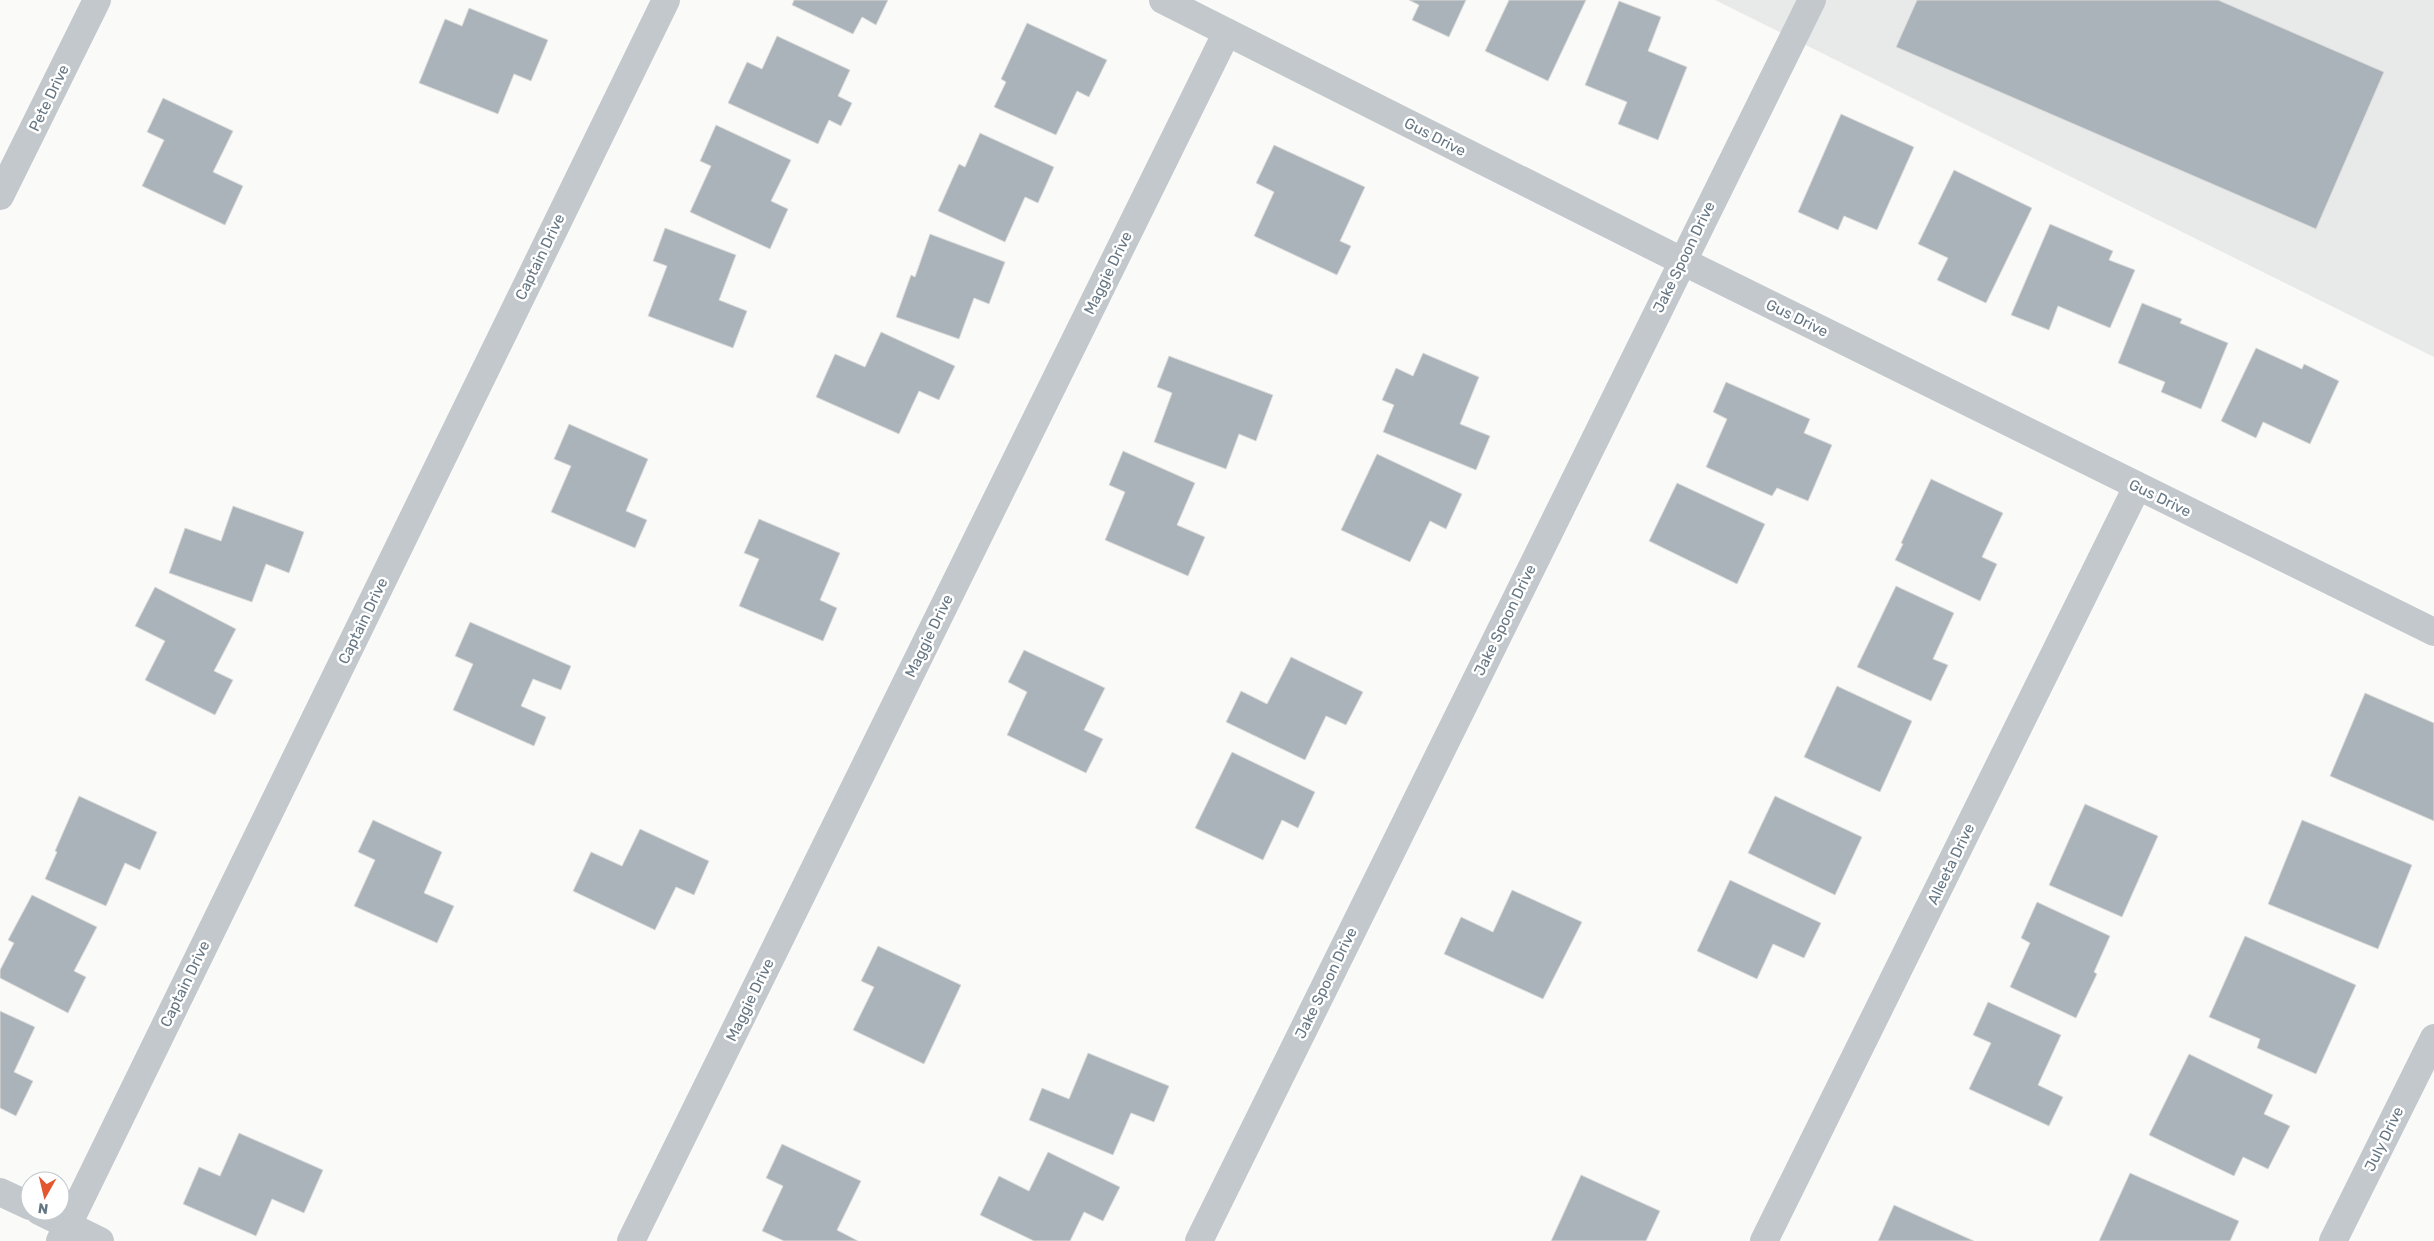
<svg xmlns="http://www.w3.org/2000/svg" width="2434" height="1241" viewBox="0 0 2434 1241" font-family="Rubik,sans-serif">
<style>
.built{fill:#e8e9e9}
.building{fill:#aab3b9;stroke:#dcdcda}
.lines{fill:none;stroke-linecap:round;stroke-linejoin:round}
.minor{stroke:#c3c8cc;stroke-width:28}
.labels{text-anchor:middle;stroke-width:5;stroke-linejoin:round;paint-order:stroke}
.street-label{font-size:15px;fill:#657683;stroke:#fff}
</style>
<rect width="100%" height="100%" fill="#fafaf8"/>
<path class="built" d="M1715,0H2434V357Z"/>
<path class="building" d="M794,0H888L876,25L862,17L853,34L792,5Z
M1409,0H1466L1449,37L1412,20L1419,5Z
M1509,0H1586L1548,81L1485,51Z
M1917,0H2218L2384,72L2316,229L1896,47Z
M1619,1L1661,17L1648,51L1687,67L1658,140L1618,124L1627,102L1585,85Z
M469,8L548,40L531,81L514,74L498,114L419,83L445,19L462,26Z
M1027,23L1107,60L1089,97L1077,91L1056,135L994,107L1006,82L1001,79Z
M777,36L850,70L838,96L852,103L841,126L829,120L818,144L728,103L747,62L762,69Z
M163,98L233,131L213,172L243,186L225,225L142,186L164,140L147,132Z
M1841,114L1914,147L1877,230L1844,216L1838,230L1798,212Z
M716,125L791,160L771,201L788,209L770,249L690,212L711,166L700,161Z
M980,133L1054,167L1038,203L1025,197L1005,242L938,211L959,164L965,167Z
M1274,145L1365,187L1340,241L1351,246L1337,275L1254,236L1274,192L1256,183Z
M1954,170L2032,208L1986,303L1937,280L1948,258L1918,244Z
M2050,224L2113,251L2109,260L2135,270L2110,328L2058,306L2049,330L2011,315Z
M665,228L736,255L719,300L747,311L733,348L648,316L667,266L653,261Z
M930,234L1005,262L989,304L974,298L959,339L896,317L911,275L915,277Z
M2142,303L2182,319L2180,323L2228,343L2201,409L2161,392L2165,382L2118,363Z
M881,332L955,366L939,400L919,391L899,434L816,397L835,354L865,367Z
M2256,348L2302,369L2304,364L2339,381L2310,444L2263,422L2256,438L2221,421Z
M1423,353L1479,377L1460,424L1490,436L1476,470L1383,432L1394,405L1382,400L1396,368L1413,376Z
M1169,356L1273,395L1256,441L1239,434L1226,469L1154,442L1172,393L1157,387Z
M1726,382L1810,419L1804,433L1832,445L1808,501L1777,488L1772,496L1706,467L1727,419L1713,412Z
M569,424L648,459L626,511L647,520L635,548L551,512L571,466L554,459Z
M1123,451L1195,483L1177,525L1205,537L1188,576L1105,540L1125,492L1109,485Z
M1377,454L1462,494L1446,529L1430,521L1410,562L1341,530Z
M1931,479L2003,513L1982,557L1997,564L1980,601L1895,560L1903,544L1901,543Z
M1677,483L1765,524L1737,584L1649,541Z
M233,506L304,532L289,573L266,564L252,602L169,573L185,528L221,541Z
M759,519L840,553L820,600L837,608L823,641L739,606L759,559L744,553Z
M1896,586L1954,613L1933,659L1948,665L1931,701L1857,667Z
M155,587L236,629L214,671L233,680L215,715L145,680L165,641L135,626Z
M470,622L571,666L561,690L533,679L521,706L546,717L534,746L453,710L473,664L455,656Z
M1024,650L1105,688L1084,730L1103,739L1086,773L1007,735L1027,692L1008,682Z
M1291,657L1363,692L1346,725L1326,716L1305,760L1226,722L1241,691L1267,704Z
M1837,686L1912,721L1880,792L1804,757Z
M2365,693L2434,723V821L2330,776Z
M1232,752L1315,792L1298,828L1282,820L1263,860L1195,828Z
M79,796L157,832L140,870L125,863L106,906L45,879L57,852L55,851Z
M1775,796L1862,837L1835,895L1748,853Z
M2085,804L2158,836L2122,917L2049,885Z
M373,820L442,852L424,893L454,906L437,943L354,906L375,860L358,852Z
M2302,820L2412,865L2378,949L2268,904Z
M640,829L709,861L694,895L676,887L655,930L573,891L591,852L622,866Z
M1730,880L1821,923L1804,958L1773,944L1757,979L1697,951Z
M1512,890L1582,922L1543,999L1444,954L1461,917L1493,932Z
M32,895L97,927L74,971L86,977L68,1013L0,978V970L14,943L8,940Z
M2037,902L2110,936L2094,972L2097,974L2076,1018L2010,987L2030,943L2021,938Z
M2245,936L2356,985L2316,1074L2257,1048L2260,1039L2209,1017Z
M878,946L961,985L924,1064L853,1030L874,987L861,981Z
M1988,1002L2061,1035L2038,1085L2063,1097L2049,1126L1969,1089L1991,1043L1973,1035Z
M0,1011L35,1027L14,1072L33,1081L16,1116L0,1108Z
M1088,1053L1169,1086L1154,1122L1131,1113L1113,1155L1029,1120L1042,1088L1069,1099Z
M2189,1054L2273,1095L2264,1114L2290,1126L2268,1169L2243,1157L2234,1176L2149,1135Z
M239,1133L323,1170L304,1213L272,1199L256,1236L183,1204L199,1167L220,1176Z
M782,1144L861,1181L837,1230L858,1241H784L762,1231L783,1186L766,1178Z
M1048,1152L1120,1187L1103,1221L1084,1212L1070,1241H1034L980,1215L999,1176L1029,1191Z
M2130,1173L2239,1221L2230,1241H2099Z
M1581,1175L1660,1211L1646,1241H1551Z
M1894,1205L1974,1241H1878Z"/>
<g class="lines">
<path class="minor" d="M1163,0L1682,261L2434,632
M0,196L97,0
M0,1192L30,1206
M39,1211L100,1241
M60,1241L666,0
M631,1241L1227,32
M1199,1241L1812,0
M1764,1241L2137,487
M2333,1241L2434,1038"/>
</g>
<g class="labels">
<g class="street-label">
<text transform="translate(49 98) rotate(-64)" y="5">Pete Drive</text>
<text transform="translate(1435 137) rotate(27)" y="5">Gus Drive</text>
<text transform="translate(540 257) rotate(-64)" y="5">Captain Drive</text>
<text transform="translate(1684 257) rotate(-64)" y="5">Jake Spoon Drive</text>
<text transform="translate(1108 273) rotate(-64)" y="5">Maggie Drive</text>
<text transform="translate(1797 318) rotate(26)" y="5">Gus Drive</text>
<text transform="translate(2160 498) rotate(26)" y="5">Gus Drive</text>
<text transform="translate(1505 620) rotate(-64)" y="5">Jake Spoon Drive</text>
<text transform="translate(363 621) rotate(-64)" y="5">Captain Drive</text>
<text transform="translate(929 636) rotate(-64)" y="5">Maggie Drive</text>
<text transform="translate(1951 864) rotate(-64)" y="5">Alleeta Drive</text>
<text transform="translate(1326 983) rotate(-64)" y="5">Jake Spoon Drive</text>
<text transform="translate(185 984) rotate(-64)" y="5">Captain Drive</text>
<text transform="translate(750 1000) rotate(-64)" y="5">Maggie Drive</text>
<text transform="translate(2384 1139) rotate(-64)" y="5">July Drive</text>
</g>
</g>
<g transform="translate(45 1196) rotate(188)"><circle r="24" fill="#ffffff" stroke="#c1c8cd"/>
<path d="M0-4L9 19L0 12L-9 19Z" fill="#e4572e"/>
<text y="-8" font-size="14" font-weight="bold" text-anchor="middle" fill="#657683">N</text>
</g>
</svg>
